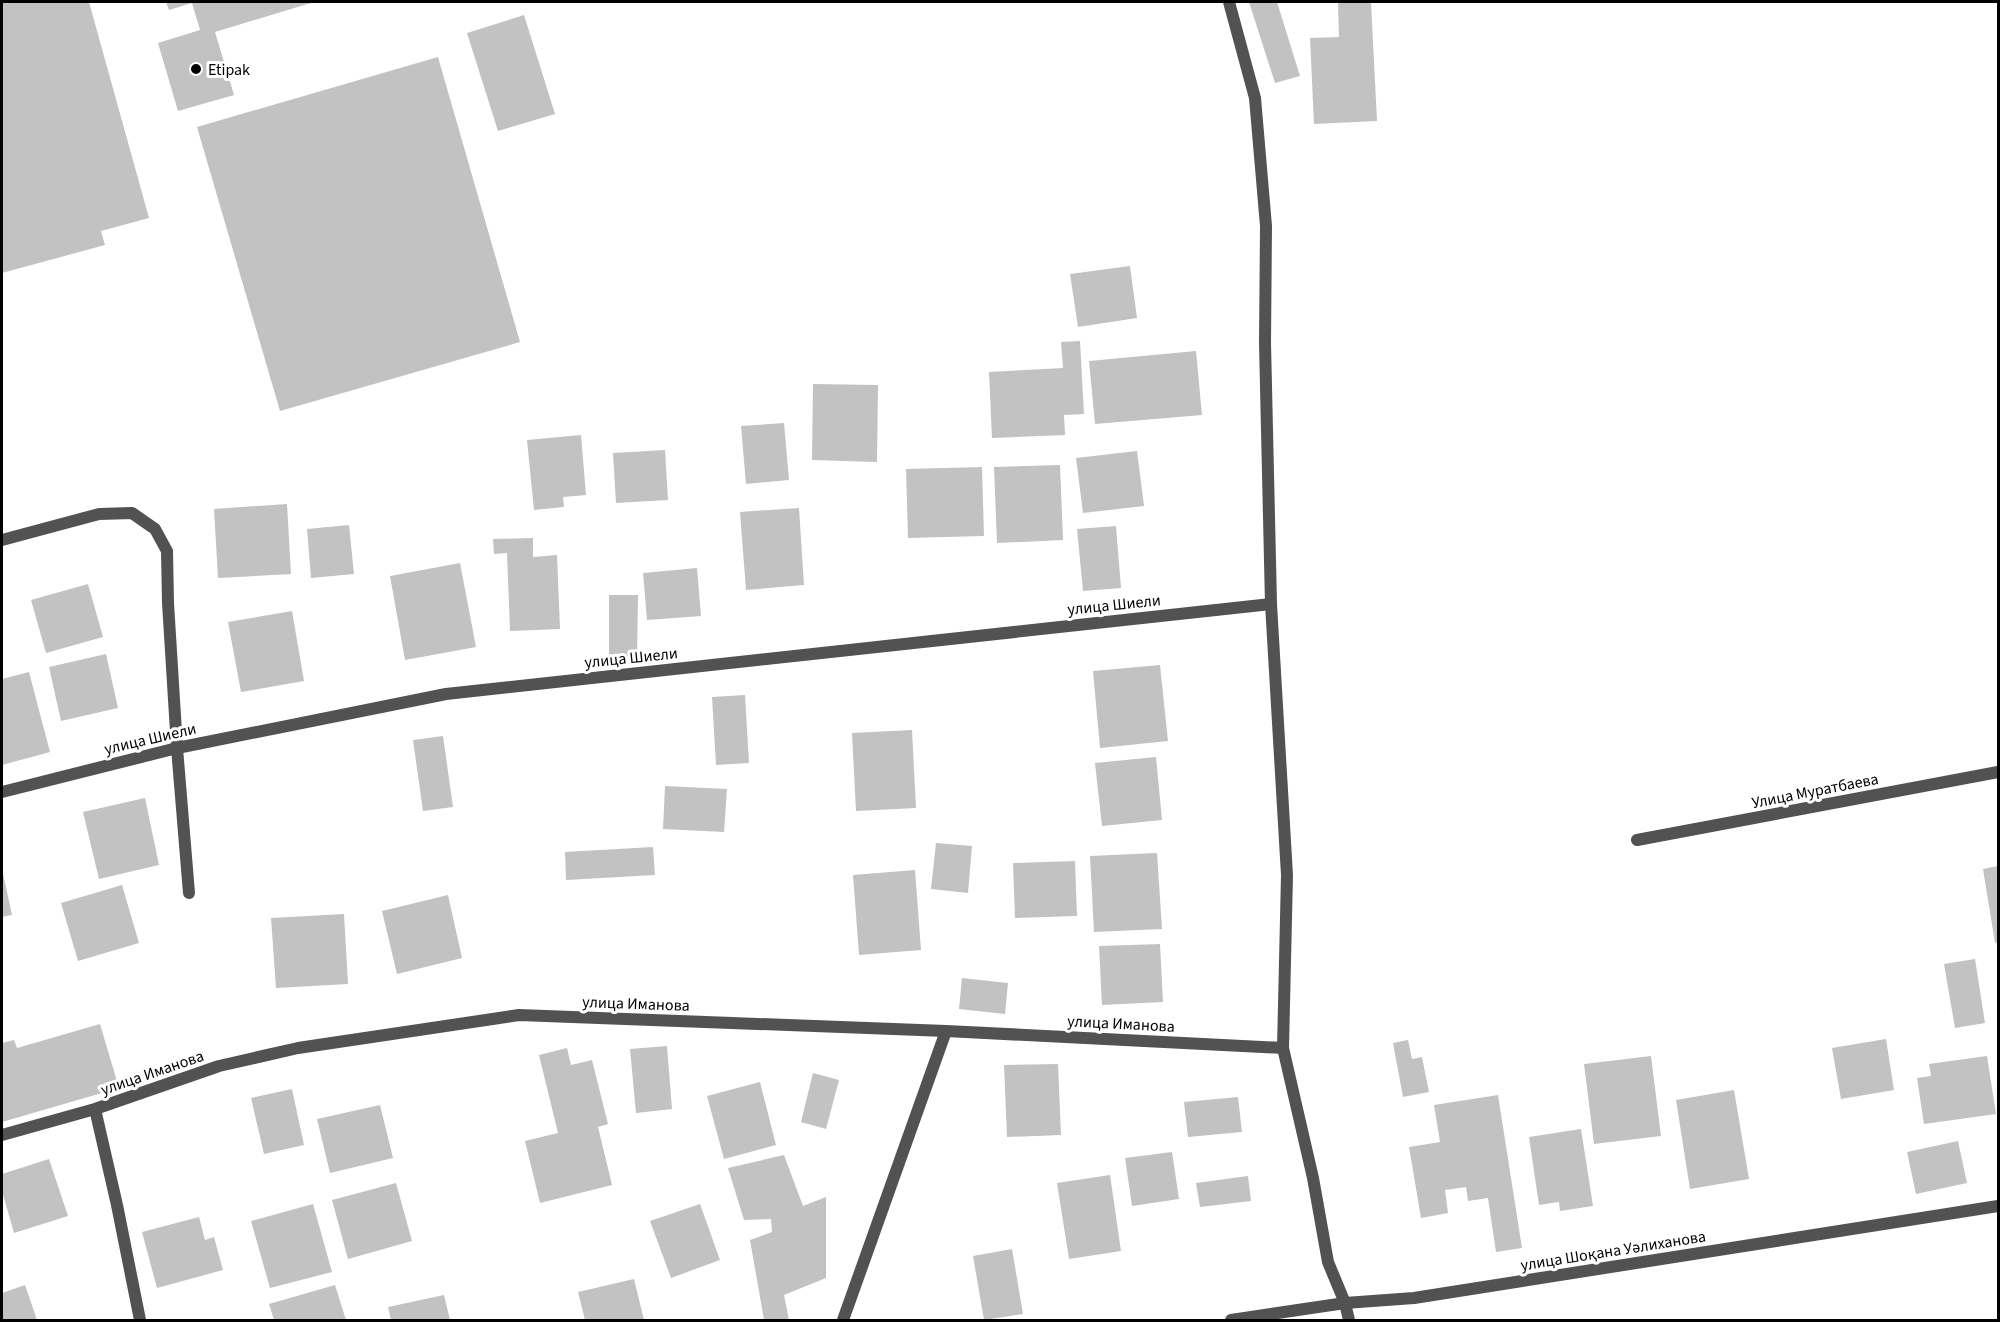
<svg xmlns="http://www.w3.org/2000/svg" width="2000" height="1322" viewBox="0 0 2000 1322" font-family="'Source Sans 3',sans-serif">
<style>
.building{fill:#c2c2c2}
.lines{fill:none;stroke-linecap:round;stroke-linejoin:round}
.lane{stroke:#525252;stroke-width:12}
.street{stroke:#525252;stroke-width:12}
.poi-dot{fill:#000;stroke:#fff;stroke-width:2}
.labels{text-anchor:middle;stroke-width:6;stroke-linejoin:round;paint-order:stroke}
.poi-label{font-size:16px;fill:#000;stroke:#fff;text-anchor:start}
.street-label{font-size:16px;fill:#000;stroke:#fff}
</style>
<rect width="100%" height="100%" fill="#fff"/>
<path class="building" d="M2,2H89L149,218L101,231L105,245L2,273Z
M166,2H314L215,32L234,95L178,111L158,43L200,30L192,3L169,10Z
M1249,2H1277L1300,76L1275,83Z
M1338,2H1371L1377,121L1314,124L1310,38L1339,37Z
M524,15L555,114L498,131L467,33Z
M438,57L520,342L280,411L197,127Z
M1130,266L1137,318L1078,327L1070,274Z
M1080,341L1084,414L1064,415L1065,435L992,438L989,372L1063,368L1061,342Z
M1196,351L1202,415L1095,424L1089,361Z
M813,384L878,385L877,462L812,460Z
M784,423L789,480L746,484L741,426Z
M581,435L586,495L563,497L564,507L534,510L527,440Z
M665,450L668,500L616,503L613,453Z
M1137,451L1144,506L1083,513L1076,458Z
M1060,465L1063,540L997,543L994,467Z
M982,467L984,536L908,538L906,469Z
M287,504L291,574L218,578L214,509Z
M799,508L804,585L746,590L740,512Z
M349,525L354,574L311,578L307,529Z
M1116,526L1121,588L1083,591L1077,529Z
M533,538V557L557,555L560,629L510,631L507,553L494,554L493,539Z
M460,563L476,647L405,660L390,576Z
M697,568L701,616L647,620L643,573Z
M88,584L103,637L46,653L31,600Z
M609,595H638L637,658L609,657Z
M292,611L304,681L241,692L228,622Z
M106,654L118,708L61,721L49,667Z
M1160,665L1168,741L1100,748L1093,671Z
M29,672L50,752L2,765V679Z
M745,695L749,763L716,765L712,697Z
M912,730L916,808L856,811L852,733Z
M443,736L453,807L423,811L413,740Z
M1156,757L1162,820L1102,826L1095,763Z
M665,786L727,789L724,832L663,829Z
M145,798L159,865L99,879L83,812Z
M936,843L972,846L968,893L931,889Z
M653,847L655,875L566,880L565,852Z
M1157,853L1162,929L1094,932L1090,856Z
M1075,861L1077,916L1015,918L1013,863Z
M1998,866V942L1995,943L1983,869Z
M2,869L12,915L2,917Z
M915,870L921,950L859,955L853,875Z
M122,885L139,943L78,961L61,903Z
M448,895L462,958L397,974L382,911Z
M344,914L348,984L276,988L271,918Z
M1160,944L1163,1002L1102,1005L1099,946Z
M1975,959L1985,1023L1955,1028L1944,964Z
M962,978L1008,983L1005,1014L959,1009Z
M100,1024L119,1088L2,1122V1043L14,1040L17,1048Z
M1886,1039L1894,1090L1841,1099L1832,1048Z
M1408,1040L1412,1059L1422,1057L1429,1092L1403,1097L1393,1043Z
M667,1046L672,1109L636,1113L630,1049Z
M567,1048L571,1065L592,1060L608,1124L598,1127L612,1185L540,1203L525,1141L558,1133L539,1055Z
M1651,1056L1661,1136L1594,1144L1584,1064Z
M1987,1056L1996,1114L1924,1124L1917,1078L1931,1076L1929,1064Z
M1058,1064L1061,1135L1007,1137L1004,1065Z
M813,1073L839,1080L826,1129L801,1122Z
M760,1082L776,1145L724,1159L707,1096Z
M292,1089L304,1145L264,1154L251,1098Z
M1734,1090L1749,1179L1690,1189L1676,1100Z
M1498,1095L1522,1248L1496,1252L1488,1198L1468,1201L1466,1187L1445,1190L1448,1213L1421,1218L1409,1147L1440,1142L1434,1105Z
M1238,1097L1242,1132L1188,1137L1184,1102Z
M380,1105L393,1158L330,1173L317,1119Z
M1581,1129L1593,1206L1560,1211L1559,1202L1539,1205L1529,1137Z
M1958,1141L1967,1183L1916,1194L1907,1152Z
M1172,1152L1179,1199L1132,1206L1125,1158Z
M784,1155L803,1206L826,1197V1278L784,1295L789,1320H764L750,1240L772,1232L771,1219L744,1220L728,1168Z
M49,1159L68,1216L14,1233L2,1191V1174Z
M1110,1175L1121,1251L1069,1259L1057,1183Z
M1248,1176L1251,1201L1200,1207L1196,1183Z
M396,1183L412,1241L348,1259L332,1200Z
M313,1204L332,1272L270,1288L251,1221Z
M700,1204L720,1260L671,1278L650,1221Z
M199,1217L205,1240L214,1237L223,1270L157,1288L142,1232Z
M1012,1249L1023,1314L984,1320L973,1256Z
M634,1279L644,1320H585L578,1292Z
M25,1285L37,1320H2V1293Z
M335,1285L346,1320H274L269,1304Z
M444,1295L450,1320H391L388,1307Z"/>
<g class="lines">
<path class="lane" d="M1229,2L1255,98L1266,226L1265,343L1271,604L1287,875L1283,1048L1313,1178L1328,1262L1345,1303L1349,1320"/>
<path class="street" d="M2,540L99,514L132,513L155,529L167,551L168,603L177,748L189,893
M2,792L177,748L446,694L1271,604
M1637,840L1998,772
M95,1109L117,1205L140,1320
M2,1135L95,1109L219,1066L298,1048L519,1015L946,1031L1283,1048
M843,1320L946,1031
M1231,1320L1345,1303L1414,1298L1998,1206"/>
</g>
<circle class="poi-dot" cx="196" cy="69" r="6"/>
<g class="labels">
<g class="poi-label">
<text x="208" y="75">Etipak</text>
</g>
<g class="street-label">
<text transform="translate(1114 604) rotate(-6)" y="6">улица Шиели</text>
<text transform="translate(631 657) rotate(-6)" y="6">улица Шиели</text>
<text transform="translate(150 738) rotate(-13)" y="6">улица Шиели</text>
<text transform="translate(1815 790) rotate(-11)" y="6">Улица Муратбаева</text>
<text transform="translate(636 1003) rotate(2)" y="6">улица Иманова</text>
<text transform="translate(1121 1023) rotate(3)" y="6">улица Иманова</text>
<text transform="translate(152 1072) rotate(-19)" y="6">улица Иманова</text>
<text transform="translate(1613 1250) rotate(-9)" y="6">улица Шоқана Уәлиханова</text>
</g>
</g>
<rect width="2000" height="1322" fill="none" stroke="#000000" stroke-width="6"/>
</svg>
